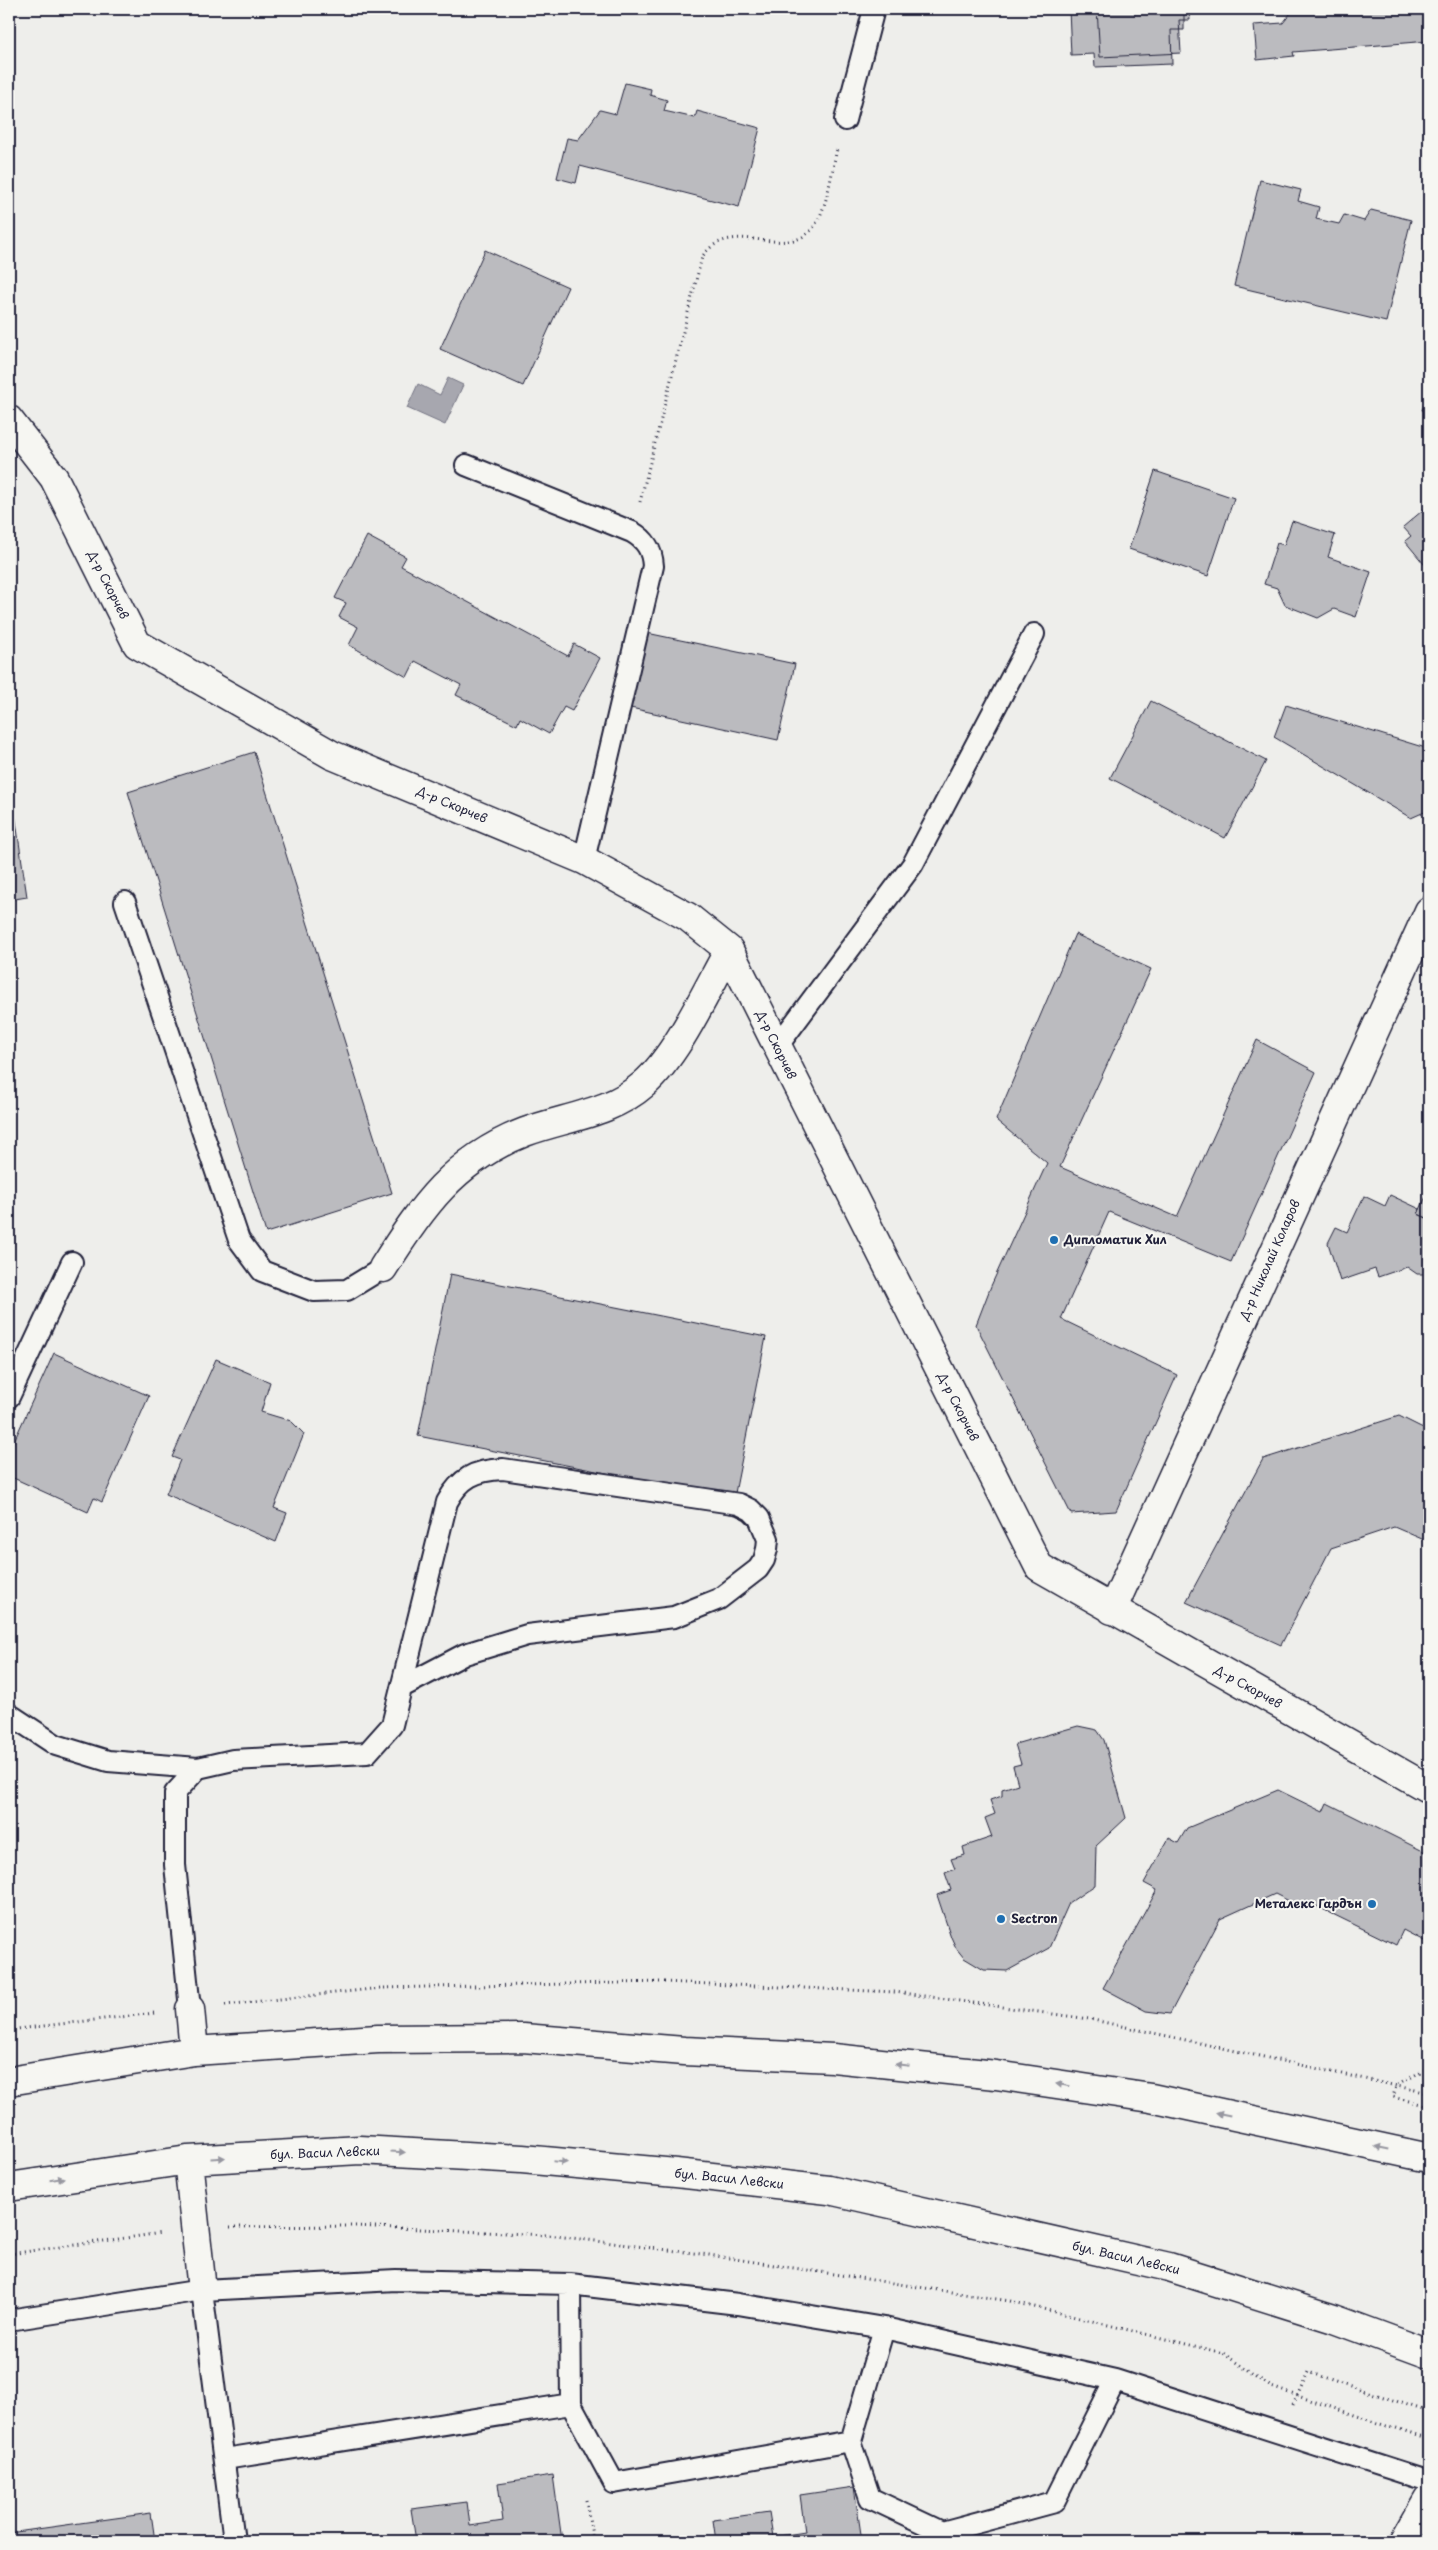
<svg xmlns="http://www.w3.org/2000/svg" width="1438" height="2550" viewBox="0 0 1438 2550" font-family="'Playpen Sans',sans-serif">
<style>
.water{fill:#a7a7af;stroke:#727281}
.building{fill:#bbbbbf;stroke:#22223b}
.lines{fill:none;stroke-linecap:round;stroke-linejoin:round}
.lane-casing{stroke:#22223b;stroke-width:24}
.street-casing{stroke:#22223b;stroke-width:31}
.highway-casing{stroke:#22223b;stroke-width:31}
.path{stroke:#22223b;stroke-width:3;stroke-dasharray:1 4;stroke-linecap:butt}
.lane{stroke:#f6f6f2;stroke-width:20}
.street{stroke:#f6f6f2;stroke-width:28}
.highway{stroke:#f6f6f2;stroke-width:28}
.oneway{fill:#9797a0}
.poi-dot{fill:#1f6fb2;stroke:#f6f6f2;stroke-width:2}
.labels{text-anchor:middle;stroke-width:4;stroke-linejoin:round;paint-order:stroke}
.street-label{font-size:12px;fill:#22223b;stroke:#f6f6f2}
.poi-label{font-size:12px;font-weight:bold;fill:#22223b;stroke:#f6f6f2;text-anchor:start}
</style>
<rect width="100%" height="100%" fill="#eeeeeb"/>
<filter id="ink" filterUnits="userSpaceOnUse"><feTurbulence type="fractalNoise" baseFrequency=".02" numOctaves="2"/><feDisplacementMap in="SourceGraphic" scale="10" xChannelSelector="R" yChannelSelector="G"/><feConvolveMatrix kernelMatrix="1 2 1 2 8 2 1 2 1" color-interpolation-filters="sRGB"/></filter>
<g filter="url(#ink)">
<path class="water" d="M448,378L463,385L445,425L407,408L418,384L440,395Z"/>
<path class="building" d="M1069,9H1184V30H1171L1172,64L1095,67L1094,54L1071,55Z
M1097,9H1189L1190,20H1179L1181,53L1100,57Z
M1294,9H1429V41L1293,52L1294,56L1257,60L1254,25L1283,23Z
M625,83L651,89L650,95L667,100L664,111L695,118L697,111L760,128L739,207L580,166L576,183L557,178L567,138L578,140L600,110L616,114Z
M1260,180L1301,190L1298,201L1319,207L1316,219L1339,224L1344,215L1364,221L1371,210L1411,220L1386,322L1234,286Z
M485,250L568,287L523,386L440,349Z
M1429,393V413L1422,410Z
M1155,471L1234,498L1208,576L1129,549Z
M1429,505V570L1405,541L1411,536L1403,527Z
M1292,521L1335,535L1328,557L1371,572L1356,617L1334,609L1318,618L1285,605L1277,588L1264,584L1277,543L1284,545Z
M367,536L406,557L401,566L568,656L574,644L600,658L572,711L564,707L549,734L520,718L517,725L456,695L461,685L415,661L407,677L349,645L358,627L339,617L346,603L335,598Z
M642,632L795,664L778,740L626,707Z
M1151,701L1266,761L1225,838L1110,778Z
M1286,705L1429,749V810L1411,818L1274,737Z
M254,752L392,1193L266,1233L128,792Z
M9,773L27,897L9,900Z
M1075,934L1151,969L1060,1167L1177,1217L1257,1040L1316,1072L1231,1262L1109,1212L1061,1319L1177,1375L1116,1511L1071,1514L976,1325L991,1286L1047,1163L996,1120Z
M1429,1190V1219L1418,1214Z
M1390,1195L1420,1209L1418,1214L1429,1219V1269L1427,1274H1417L1407,1267L1378,1277L1375,1269L1340,1281L1328,1243L1336,1227L1347,1232L1364,1196L1385,1206Z
M450,1274L766,1337L734,1498L418,1436Z
M54,1353L149,1396L102,1502L94,1498L88,1512L9,1476V1452Z
M216,1359L270,1382L261,1412L291,1421L304,1434L274,1508L287,1513L276,1542L166,1494L180,1460L172,1457Z
M1399,1416L1429,1431V1542L1394,1527L1331,1548L1281,1645L1186,1602L1263,1459Z
M1078,1726L1097,1730L1104,1740L1126,1818L1096,1846L1095,1885L1069,1903L1049,1948L1007,1971L984,1970L964,1958L956,1948L951,1937L937,1895L951,1890L945,1873L955,1869L951,1859L965,1855L963,1847L992,1837L985,1818L995,1814L990,1800L1002,1796V1789L1018,1784L1013,1766L1021,1764L1015,1744Z
M1278,1790L1323,1812L1327,1803L1429,1854V1936L1426,1942L1403,1930L1396,1945L1306,1901L1303,1908L1275,1894L1220,1919L1170,2014L1146,2011L1103,1988L1157,1890L1144,1883L1169,1838L1178,1843L1187,1828Z
M553,2475L562,2541H416L411,2509L467,2502L470,2526L503,2521L498,2483Z
M854,2487L862,2541H716L713,2520L769,2512L773,2537L805,2532L800,2495Z
M151,2513L155,2541H9V2533Z
M1165,2536L1166,2541H1120Z"/>
<g class="lines">
<defs>
<path id="lane" d="M845,120L874,9
M466,465L632,532C646,540 652,550 653,566L584,860
M125,902L239,1240L262,1271L314,1291L347,1290L383,1268
M776,1048L913,864L1034,634
M9,1397L72,1262
M9,1714L56,1745L108,1761L198,1768
M190,2009L175,1865V1793L198,1768L233,1760L367,1753L392,1725L447,1502C460,1478 475,1470 503,1469L739,1504L751,1510L759,1518L768,1539L767,1549L764,1560L758,1569L719,1599L674,1617L527,1635L465,1654L402,1687
M570,2284L571,2404L614,2483L851,2441L884,2328
M202,2290L234,2541
M9,2320L202,2290L396,2280L570,2284L738,2304L884,2328L1115,2380L1429,2481
M851,2441L870,2498L942,2532L1054,2502L1115,2380
M225,2459L571,2404"/>
<path id="street" d="M9,420L54,478L137,644L332,755L584,860L688,917L729,950L1039,1567L1429,1789
M383,1268C421,1207 455,1159 525,1132C565,1117 610,1114 644,1084C678,1054 706,991 729,950
M1112,1610L1429,911
M1405,2541L1429,2499"/>
<path id="highway" d="M190,2009L194,2051
M9,2081L194,2051L378,2039L523,2038L684,2051L833,2058L996,2075L1151,2098L1429,2158
M188,2160L202,2290
M9,2187L188,2160L360,2150L522,2159L676,2173L829,2190L1169,2267L1334,2319L1429,2354"/>
</defs>
<use href="#lane" class="lane-casing"/>
<use href="#street" class="street-casing"/>
<use href="#highway" class="highway-casing"/>
<path class="path" d="M640,502L702,257C733,212 793,269 818,220C828,202 832,170 837,149
M225,2005L381,1988L663,1982L895,1992L1089,2019L1429,2093
M9,2030L155,2013
M1429,2067L1396,2086L1393,2097L1429,2106
M230,2227L355,2226L548,2235L709,2255L1010,2301L1223,2353L1271,2387L1429,2440
M9,2254L162,2233
M1293,2405L1308,2372L1429,2412
M586,2500L593,2541"/>
<use href="#lane" class="lane"/>
<use href="#street" class="street"/>
<use href="#highway" class="highway"/>
</g>
<defs><path id="oneway-solid" d="M-6-.8H1V-3.2L6.5 0L1 3.2V.8H-6Z" transform="scale(1.25)"/></defs>
<g class="oneway">
<use href="#oneway-solid" transform="translate(902 2065) rotate(-174)"/>
<use href="#oneway-solid" transform="translate(1063 2085) rotate(-171)"/>
<use href="#oneway-solid" transform="translate(1223 2114) rotate(-168)"/>
<use href="#oneway-solid" transform="translate(1382 2148) rotate(-168)"/>
<use href="#oneway-solid" transform="translate(398 2152) rotate(3)"/>
<use href="#oneway-solid" transform="translate(218 2158) rotate(-3)"/>
<use href="#oneway-solid" transform="translate(560 2162) rotate(5)"/>
<use href="#oneway-solid" transform="translate(57 2179) rotate(-9)"/>
</g>
</g>
<g class="poi-dot">
<circle cx="1054" cy="1240" r="5"/>
<circle cx="1372" cy="1904" r="5"/>
<circle cx="1001" cy="1919" r="5"/>
</g>
<g class="labels">
<g class="street-label">
<text transform="translate(108 585) rotate(63)" y="4">Д-р Скорчев</text>
<text transform="translate(452 805) rotate(23)" y="4">Д-р Скорчев</text>
<text transform="translate(776 1045) rotate(64)" y="4">Д-р Скорчев</text>
<text transform="translate(1270 1260) rotate(-66)" y="4">Д-р Николай Коларов</text>
<text transform="translate(958 1407) rotate(63)" y="4">Д-р Скорчев</text>
<text transform="translate(1248 1687) rotate(29)" y="4">Д-р Скорчев</text>
<text transform="translate(325 2153) rotate(-2)" y="4">бул. Васил Левски</text>
<text transform="translate(729 2179) rotate(6)" y="4">бул. Васил Левски</text>
<text transform="translate(1126 2258) rotate(13)" y="4">бул. Васил Левски</text>
</g>
<g class="poi-label">
<text x="1064" y="1244">Дипломатик Хил</text>
<text x="1362" y="1908" text-anchor="end">Металекс Гардън</text>
<text x="1011" y="1923">Sectron</text>
</g>
</g>
<rect width="1438" height="2550" fill="none" stroke="#f6f6f2" stroke-width="30"/>
<rect x="15" y="15" width="1408" height="2520" fill="none" stroke="#22223b" stroke-width="2" filter="url(#ink)"/>
</svg>
